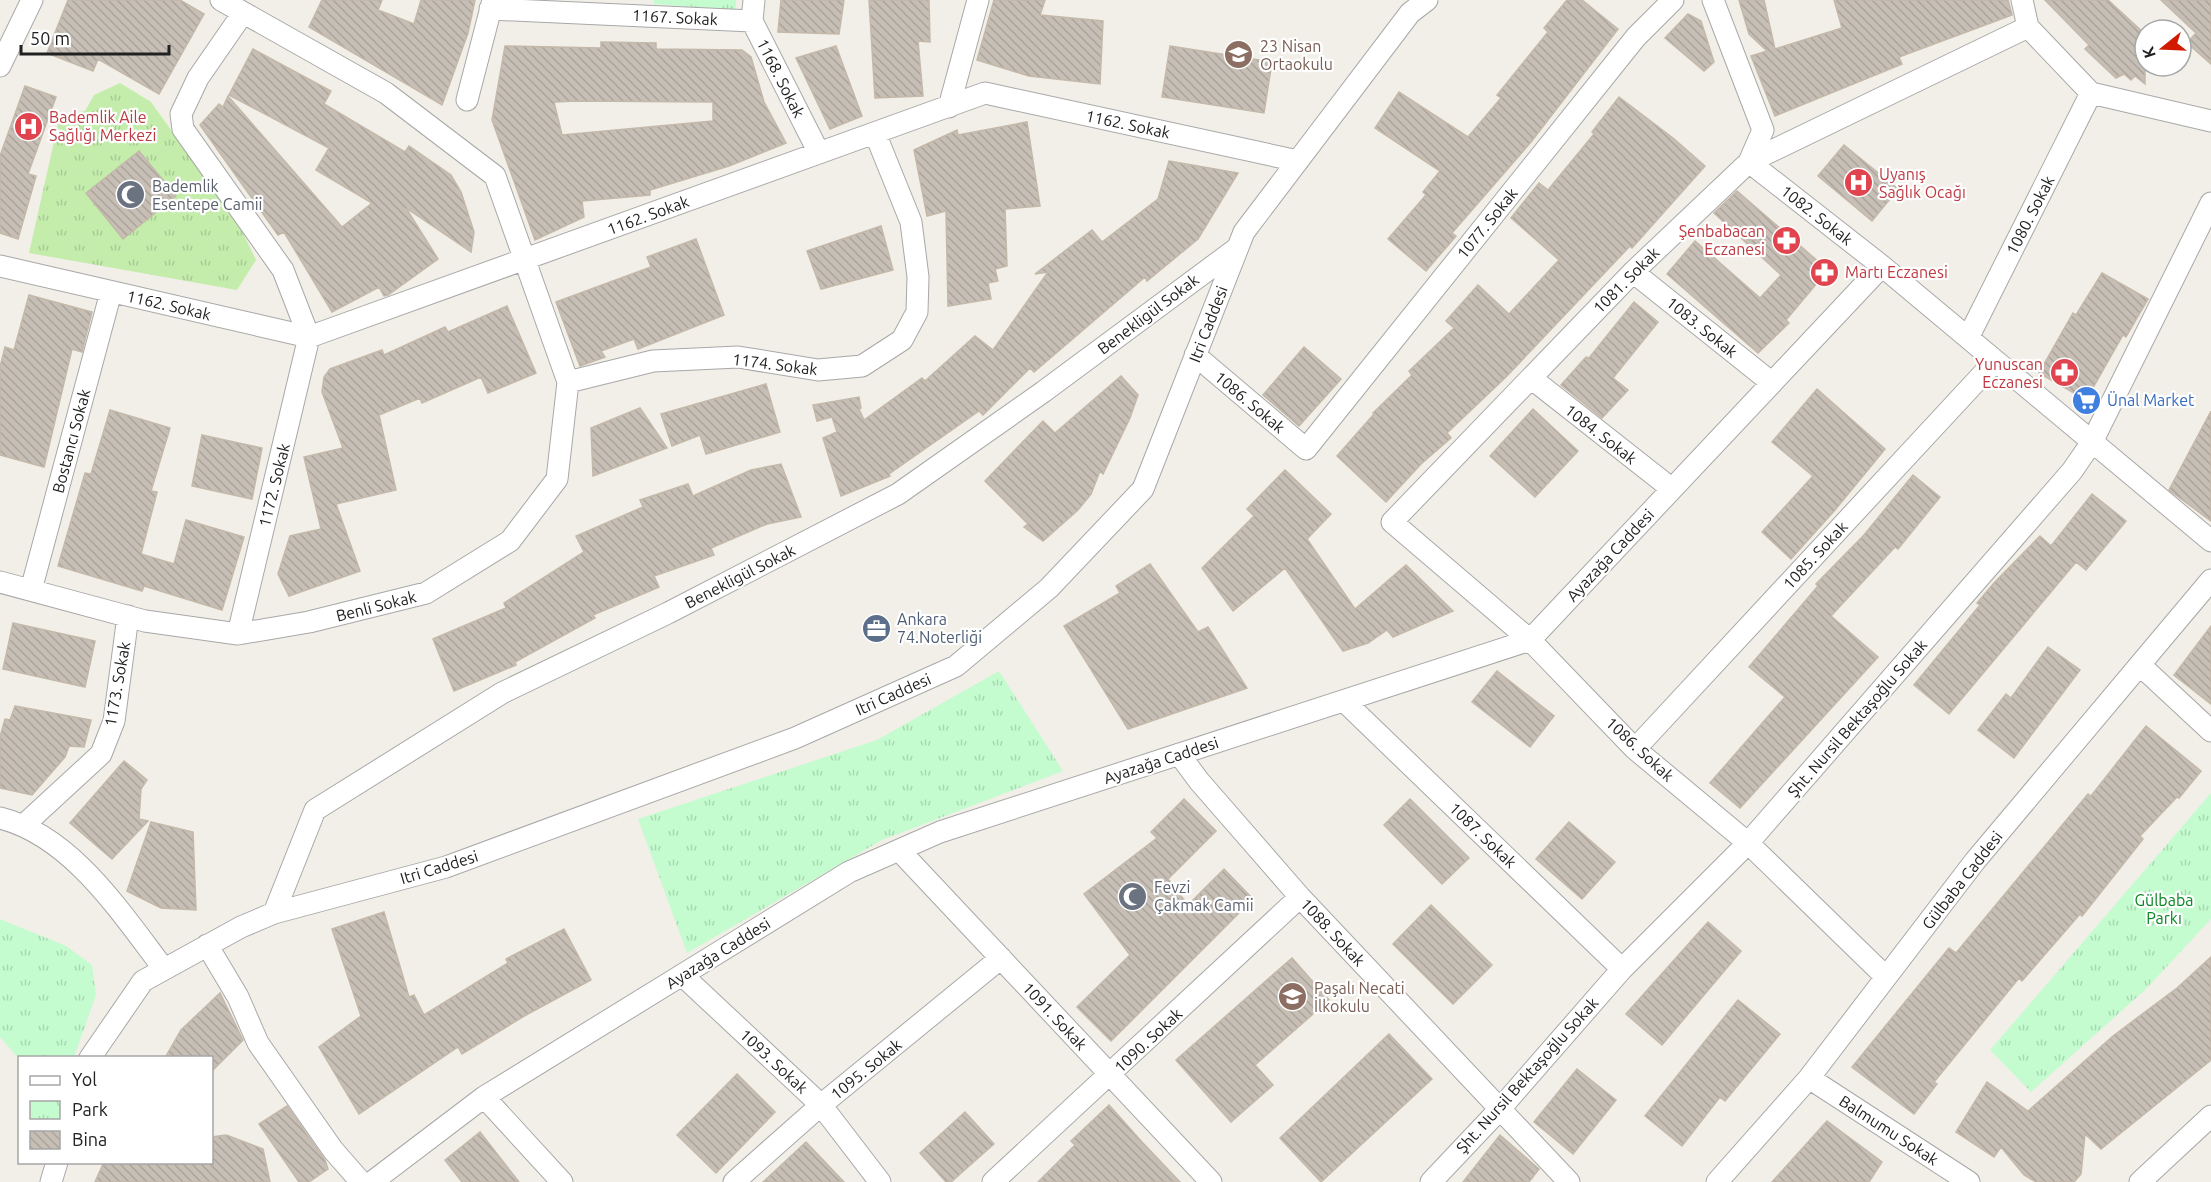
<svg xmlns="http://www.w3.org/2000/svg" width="2211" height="1182" viewBox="0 0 2211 1182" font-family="Ubuntu,sans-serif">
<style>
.grass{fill:url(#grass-tufts)}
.park{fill:url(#park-tufts)}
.building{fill:url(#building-back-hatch);stroke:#c4b8a9;stroke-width:1.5;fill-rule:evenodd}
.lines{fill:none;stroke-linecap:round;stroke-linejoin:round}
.minor-casing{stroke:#a8a8a8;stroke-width:23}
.minor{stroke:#fff;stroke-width:21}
.labels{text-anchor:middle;stroke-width:4.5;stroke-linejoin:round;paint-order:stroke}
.street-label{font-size:16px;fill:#212121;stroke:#fff}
.education-label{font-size:16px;fill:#785e54;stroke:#fff;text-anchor:start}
.health-label{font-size:16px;fill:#be3a42;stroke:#fff;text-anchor:start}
.worship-label{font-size:16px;fill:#5b616d;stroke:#fff;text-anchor:start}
.shop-label{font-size:16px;fill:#366cbe;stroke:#fff;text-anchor:start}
.service-label{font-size:16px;fill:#4e5e75;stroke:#fff;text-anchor:start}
.park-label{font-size:16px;fill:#088622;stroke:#fff}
</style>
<defs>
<pattern id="grass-tufts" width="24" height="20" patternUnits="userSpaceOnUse" patternTransform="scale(1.5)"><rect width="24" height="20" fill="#c4edac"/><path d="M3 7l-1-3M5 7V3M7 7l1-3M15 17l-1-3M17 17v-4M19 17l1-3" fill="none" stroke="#a8cb94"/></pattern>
<pattern id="park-tufts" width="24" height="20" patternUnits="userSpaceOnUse" patternTransform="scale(1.5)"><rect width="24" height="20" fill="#c4fccf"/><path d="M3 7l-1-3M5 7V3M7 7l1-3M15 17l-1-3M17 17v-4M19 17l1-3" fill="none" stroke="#a8d8b1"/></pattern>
<pattern id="building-back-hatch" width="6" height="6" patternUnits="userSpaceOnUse" patternTransform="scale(1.5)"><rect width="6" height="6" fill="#c7bfb6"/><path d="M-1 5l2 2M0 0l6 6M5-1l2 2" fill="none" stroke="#aba49c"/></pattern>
</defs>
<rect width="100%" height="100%" fill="#f1efe7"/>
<path class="grass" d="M120,83L151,102L239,225L256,260L237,290L29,253L60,115L85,111L94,95Z"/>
<path class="park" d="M654,0H736V10L654,4Z
M999,671L1063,771L882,840L687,953L638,819L877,740Z
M2211,793V919L2145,990L2031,1092L1990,1050Z
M0,919L66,946L92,965L96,995L74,1057L19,1059L0,1037Z"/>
<path class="building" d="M68,0H180L204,14L159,94L98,59L93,71L47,53Z
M322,0H382L378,10L414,24L421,0H475L468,33L442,105L309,27Z
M781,0H844L839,34L778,32Z
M869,0H929L930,42L918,41L923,96L875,98Z
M994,0H1045L1040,15L1103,21L1100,84L1029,76L977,60Z
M1567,0H1582L1618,29L1531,142L1452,233L1456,236L1426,271L1388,239L1426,195L1423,192L1440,171L1375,128L1399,92L1468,137L1501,98L1497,95L1548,32L1544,28Z
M1739,0H1764L1775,49L1842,28L1834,0H2008L2012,15L1899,57L1902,64L1775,116L1751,56L1767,51L1749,34Z
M2045,0H2108L2145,34V84L2135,76L2131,80L2124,74L2116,78L2085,49L2089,45Z
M2161,0H2211V64L2187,43L2196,33Z
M1688,14L1701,21L1714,62L1704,71L1665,38Z
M601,42L656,43V49L742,50L751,57L764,102L786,143L729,166L650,190V195L582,201L584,217L535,240L492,120L505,46L601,48ZM578,101L713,102V121L562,135L554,102Z
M836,46L862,116L830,129L796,58Z
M1170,46L1272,62L1264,113L1162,97Z
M253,49L331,91L324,104L405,152L409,146L451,175L461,192L474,232L471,252L406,208L438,259L388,295L384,296L379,287L332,312L284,232L278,235L200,125L219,104L223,107L228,96L342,227L372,203L316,170L329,148L229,95Z
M25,86L56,97L28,174L36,176L18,239L0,233V156Z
M1619,97L1673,138L1705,166L1632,248L1630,246L1506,377L1447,433L1451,438L1421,464L1386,502L1337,456L1374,414L1373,413L1412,375L1409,371L1454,328L1446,321L1478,285L1509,314L1559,260L1511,218L1539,183L1548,190L1594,134L1592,132Z
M1027,122L1040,206L1005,209L1007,266L995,269L998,281L988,283L991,299L948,306L946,211L927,216L914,150L957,130L958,135Z
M1844,145L1898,189L1872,221L1818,176Z
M139,151L176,196L123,239L86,193Z
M1169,161L1238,173L1198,239L1147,281L1145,277L1034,372L1030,368L983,415L979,411L889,474L890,476L841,496L823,438L837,432L832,417L817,421L813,405L859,397L861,408L859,409L864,420L922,378L925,381L975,336L993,350L1048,272L1035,274L1092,230L1102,242L1158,199Z
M1737,191L1828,270L1786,320L1789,323L1758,353L1667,274L1695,241L1760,298L1781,275L1714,213Z
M881,226L893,270L821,289L807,251Z
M696,239L724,315L638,349L634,339L601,351L605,357L580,366L556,302L651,267L647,257Z
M2102,273L2148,299L2126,337L2123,335L2086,400L2039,373L2073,313L2076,315Z
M29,295L92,312L82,352L72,349L44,467L0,455V367L5,347L14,350Z
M1634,302L1658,322L1613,378L1628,390L1602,418L1561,385L1586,357L1589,358Z
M507,306L536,373L488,393L481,377L422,403L420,398L379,415L396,490L336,504L360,571L289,596L278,574L290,536L321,529L304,457L343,448L322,392L324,377L330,369L382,350L384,355L445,327L448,332Z
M1304,347L1341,379L1299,426L1263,395Z
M1121,376L1138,395L1130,418L1103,474L1100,471L1091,494L1078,510L1043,541L1024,527L1028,524L985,481L1043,421L1055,433Z
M766,384L780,432L706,454L700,435L672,446L661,414Z
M1817,389L1885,449L1835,510L1791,559L1762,532L1813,476L1772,442Z
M640,408L667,448L593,476L591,428Z
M1533,409L1578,451L1535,497L1490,456Z
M110,410L170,428L151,491L157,492L141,554L174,564L186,520L244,537L222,610L144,586L142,591L58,566L85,473L91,474Z
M2211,411V521L2169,490Z
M202,435L262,448L252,499L192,486Z
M781,464L801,517L767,524L711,548L714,555L654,576L659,587L593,615L595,618L515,662L516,665L454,691L433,639L506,608L504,603L584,552L576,536L643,507L640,500L688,484L693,496L751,470Z
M1285,470L1331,514L1307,539L1355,609L1406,565L1453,611L1393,637L1387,630L1368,643L1343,651L1285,568L1233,611L1202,568L1254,516L1247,509Z
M1913,475L1940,497L1898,549L1895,547L1831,616L1878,657L1740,808L1710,783L1785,697L1749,667L1818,586L1816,584L1864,535Z
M2092,494L2126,521L2086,570L2076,562L1949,714L1914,685L1980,605L1977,603L1994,583L2040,536L2051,546Z
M1150,564L1198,632L1208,627L1247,688L1128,729L1064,626L1120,593L1116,586Z
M13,623L95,641L85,687L3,669Z
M2211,626V704L2174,675Z
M2048,647L2080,670L2014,758L1978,730L2006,694L2011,698Z
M1497,671L1554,716L1530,747L1472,702Z
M15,706L91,720L84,747L69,746L65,757L32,795L0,788V737L5,719L10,720Z
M2146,726L2201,771L2179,798L2177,797L2140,836L2143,839L2082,916L2080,914L2022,981L2019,978L1934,1082L1937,1084L1914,1114L1852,1067L1949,948L1956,953L2088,794L2091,796Z
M124,761L147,780L141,789L139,819L148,821L112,859L70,823Z
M1184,799L1216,831L1168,879L1188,905L1224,869L1253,899L1111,1041L1077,1007L1130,955L1084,894L1157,838L1151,832Z
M1410,799L1469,858L1442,884L1384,825Z
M151,822L193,832L196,910L161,908L127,891Z
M1569,822L1615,862L1582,899L1536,859Z
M1431,905L1492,965L1453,1004L1393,944Z
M384,912L409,997L414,995L424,1015L508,963L506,959L564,929L591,980L526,1015L462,1054L458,1047L359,1114L319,1047L361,1016L332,929Z
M1708,922L1741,951L1662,1045L1626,1014Z
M2211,957V1060L2101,1149L2085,1134L2081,1174L2074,1182H2036L2024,1175L2001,1147L1994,1157L1956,1132L1987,1082L2028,1111L2113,1036L2177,988Z
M1292,958L1329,1000L1255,1065L1273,1085L1231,1122L1176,1060Z
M220,993L243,1040L212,1071V1058H165L181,1030Z
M1738,1000L1780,1034L1725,1101L1720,1097L1682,1146L1645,1116Z
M1389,1034L1432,1079L1321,1182L1280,1138Z
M1577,1069L1616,1100L1573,1154L1534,1122Z
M737,1074L775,1112L716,1173L677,1135Z
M1109,1105L1142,1142L1180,1182H1038L1075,1145L1071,1141Z
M287,1106L325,1160L328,1169L309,1182H299L259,1124Z
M965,1112L994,1144L951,1182H946L920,1153Z
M1827,1121L1882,1162L1869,1182H1772Z
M480,1132L519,1182H462L445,1160Z
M226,1135L263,1149L270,1182H95L104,1162H212V1137Z
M1500,1135L1539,1169L1529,1182H1463Z
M806,1142L844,1182H763Z"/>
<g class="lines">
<defs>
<path id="minor" d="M754,0L752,21L819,153
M1713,0L1763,130L1749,162L1882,266L2211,541
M2022,0L2028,27L2091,93L2211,121
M490,9L752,21
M243,13L198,78L181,114L183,129L283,270L309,337
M0,66L32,0
M467,100L493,0
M949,107L978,0
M0,266L309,337L985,93L1298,161
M1633,272L1772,383
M1968,338L2091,93
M1195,355L1306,449L1636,37L1673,0
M1531,378L1672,489
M568,382L653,361L738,357L818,370L862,366L902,340L917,312L918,277L911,222L875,133
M0,582L145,621L238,634L309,622L426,593L510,541L557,479L568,382L495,176L386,93L221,0
M31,590L111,292
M238,634L309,337
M2140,665L2211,731
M1344,701L1622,969
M1635,749L1995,361
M1179,754L1199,781L1300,897L1569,1182
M0,818C72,836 121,913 164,969
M25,824L101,754L114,721L128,616
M899,850L1211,1182
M274,913L315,810L502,693L668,613L898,494L1043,392L1236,249
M207,945L238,997L258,1043L333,1150L361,1182
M682,975L821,1105L880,1182
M1886,977L1748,843L1635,749L1530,640L1392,522L1633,272L1749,162L2028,27
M90,1058L143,981L241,927L274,913L446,867L795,738L956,666L1049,588L1143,489L1244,232L1410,13L1427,0
M1809,1078L1969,1182
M484,1097L562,1182
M51,1182L57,1162
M372,1182L484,1097L682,975L849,872L940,832L1530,640L1882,266
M734,1182L821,1105L1001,958
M993,1182L1300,897
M1431,1182L1499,1110L1622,969L1748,843L2072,471L2092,442L2211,203
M1717,1182L1809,1078L1975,861L2211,580
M2140,1182L2211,1116"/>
</defs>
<use href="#minor" class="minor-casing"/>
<use href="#minor" class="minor"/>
</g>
<defs>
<symbol id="school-disc" viewBox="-11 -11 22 22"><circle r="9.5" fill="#8d6e63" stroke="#fff"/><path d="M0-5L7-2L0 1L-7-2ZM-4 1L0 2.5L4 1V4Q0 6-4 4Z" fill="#fff"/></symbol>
<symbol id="hospital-disc" viewBox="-11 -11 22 22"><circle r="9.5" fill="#e0444e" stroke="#fff"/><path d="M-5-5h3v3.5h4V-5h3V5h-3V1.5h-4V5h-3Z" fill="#fff"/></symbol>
<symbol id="mosque-disc" viewBox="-11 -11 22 22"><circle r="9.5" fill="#6b7280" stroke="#fff"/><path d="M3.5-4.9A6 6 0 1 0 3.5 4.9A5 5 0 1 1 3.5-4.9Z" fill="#fff"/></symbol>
<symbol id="pharmacy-disc" viewBox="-11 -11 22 22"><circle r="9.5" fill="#e0444e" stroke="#fff"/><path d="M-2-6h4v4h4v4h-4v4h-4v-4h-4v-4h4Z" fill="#fff"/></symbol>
<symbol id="supermarket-disc" viewBox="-11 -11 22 22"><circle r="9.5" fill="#3f7fe0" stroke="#fff"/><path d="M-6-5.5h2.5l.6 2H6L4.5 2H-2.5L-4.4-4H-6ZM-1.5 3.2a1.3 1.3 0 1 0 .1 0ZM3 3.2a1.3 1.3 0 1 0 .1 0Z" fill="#fff"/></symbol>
<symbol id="office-disc" viewBox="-11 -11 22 22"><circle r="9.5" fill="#5c6f8a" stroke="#fff"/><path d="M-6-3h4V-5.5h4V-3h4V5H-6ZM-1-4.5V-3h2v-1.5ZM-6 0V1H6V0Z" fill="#fff"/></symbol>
</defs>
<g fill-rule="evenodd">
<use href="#school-disc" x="1222" y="38" width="33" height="33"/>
<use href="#hospital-disc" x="12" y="110" width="33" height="33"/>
<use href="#hospital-disc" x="1842" y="166" width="33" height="33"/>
<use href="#mosque-disc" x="114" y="178" width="33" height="33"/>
<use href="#pharmacy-disc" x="1770" y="224" width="33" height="33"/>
<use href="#pharmacy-disc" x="1808" y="256" width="33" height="33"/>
<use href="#pharmacy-disc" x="2048" y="356" width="33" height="33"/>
<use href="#supermarket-disc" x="2070" y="384" width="33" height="33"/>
<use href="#office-disc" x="860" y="612" width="33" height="33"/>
<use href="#mosque-disc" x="1116" y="880" width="33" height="33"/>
<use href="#school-disc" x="1276" y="980" width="33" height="33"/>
</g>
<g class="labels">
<g class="street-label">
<text transform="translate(675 17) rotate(3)" y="6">1167. Sokak</text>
<text transform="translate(781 78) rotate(63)" y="6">1168. Sokak</text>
<text transform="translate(1128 124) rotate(12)" y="6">1162. Sokak</text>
<text transform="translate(648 215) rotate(-20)" y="6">1162. Sokak</text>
<text transform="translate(1817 215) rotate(38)" y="6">1082. Sokak</text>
<text transform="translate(2030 215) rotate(-63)" y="6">1080. Sokak</text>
<text transform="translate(1487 223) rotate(-51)" y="6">1077. Sokak</text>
<text transform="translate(1626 280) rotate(-45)" y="6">1081. Sokak</text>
<text transform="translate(169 305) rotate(13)" y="6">1162. Sokak</text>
<text transform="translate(1148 314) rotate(-37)" y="6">Benekligül Sokak</text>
<text transform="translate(1208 324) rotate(-69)" y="6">Itri Caddesi</text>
<text transform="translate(1702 327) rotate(39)" y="6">1083. Sokak</text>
<text transform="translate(775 364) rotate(7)" y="6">1174. Sokak</text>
<text transform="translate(1250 402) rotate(40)" y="6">1086. Sokak</text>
<text transform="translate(1601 434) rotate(38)" y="6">1084. Sokak</text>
<text transform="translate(71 441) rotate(-75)" y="6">Bostancı Sokak</text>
<text transform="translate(274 485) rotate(-76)" y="6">1172. Sokak</text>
<text transform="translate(1610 555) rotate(-47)" y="6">Ayazağa Caddesi</text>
<text transform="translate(1815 555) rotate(-47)" y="6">1085. Sokak</text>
<text transform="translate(740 576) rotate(-27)" y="6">Benekligül Sokak</text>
<text transform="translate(376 606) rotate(-14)" y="6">Benli Sokak</text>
<text transform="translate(117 684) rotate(-80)" y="6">1173. Sokak</text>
<text transform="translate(893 694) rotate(-24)" y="6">Itri Caddesi</text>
<text transform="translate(1857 718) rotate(-49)" y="6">Şht. Nursil Bektaşoğlu Sokak</text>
<text transform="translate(1640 749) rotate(43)" y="6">1086. Sokak</text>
<text transform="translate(1161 760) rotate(-18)" y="6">Ayazağa Caddesi</text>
<text transform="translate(1483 835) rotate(44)" y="6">1087. Sokak</text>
<text transform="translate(439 867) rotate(-17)" y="6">Itri Caddesi</text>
<text transform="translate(1962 880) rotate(-52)" y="6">Gülbaba Caddesi</text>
<text transform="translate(1333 932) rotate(47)" y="6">1088. Sokak</text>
<text transform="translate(718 953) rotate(-32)" y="6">Ayazağa Caddesi</text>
<text transform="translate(1055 1016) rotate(47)" y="6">1091. Sokak</text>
<text transform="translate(1148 1040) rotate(-43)" y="6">1090. Sokak</text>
<text transform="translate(774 1061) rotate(43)" y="6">1093. Sokak</text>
<text transform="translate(866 1069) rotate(-39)" y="6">1095. Sokak</text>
<text transform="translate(1527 1075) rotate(-48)" y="6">Şht. Nursil Bektaşoğlu Sokak</text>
<text transform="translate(1889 1130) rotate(33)" y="6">Balmumu Sokak</text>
</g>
<g class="education-label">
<text x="1260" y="52">23 Nisan<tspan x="1260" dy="18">Ortaokulu</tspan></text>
<text x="1314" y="994">Paşalı Necati<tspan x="1314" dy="18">İlkokulu</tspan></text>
</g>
<g class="health-label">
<text x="49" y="123">Bademlik Aile<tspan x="49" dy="18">Sağlığı Merkezi</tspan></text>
<text x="1879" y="180">Uyanış<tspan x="1879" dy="18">Sağlık Ocağı</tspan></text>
<text x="1765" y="237" text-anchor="end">Şenbabacan<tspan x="1765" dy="18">Eczanesi</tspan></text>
<text x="1845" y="278">Martı Eczanesi</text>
<text x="2043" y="370" text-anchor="end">Yunuscan<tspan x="2043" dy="18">Eczanesi</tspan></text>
</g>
<g class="worship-label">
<text x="152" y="192">Bademlik<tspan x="152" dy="18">Esentepe Camii</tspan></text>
<text x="1154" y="893">Fevzi<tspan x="1154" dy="18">Çakmak Camii</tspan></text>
</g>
<g class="shop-label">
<text x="2107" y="406">Ünal Market</text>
</g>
<g class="service-label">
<text x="897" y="625">Ankara<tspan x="897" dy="18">74.Noterliği</tspan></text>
</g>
<g class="park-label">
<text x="2164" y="906">Gülbaba<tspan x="2164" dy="18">Parkı</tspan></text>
</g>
</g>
<rect x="18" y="1056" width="195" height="108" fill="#ffffff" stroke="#a6a6a6" stroke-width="1.5"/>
<rect x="30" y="1076" width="30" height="9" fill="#ffffff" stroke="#a6a6a6" stroke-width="1.5"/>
<text x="72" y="1086" font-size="18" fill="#212121">Yol</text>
<rect x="30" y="1101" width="30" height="18" fill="url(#park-tufts)" stroke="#a6a6a6" stroke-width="1.5"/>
<text x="72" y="1116" font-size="18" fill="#212121">Park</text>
<rect x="30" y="1131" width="30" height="18" fill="url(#building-back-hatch)" stroke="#a6a6a6" stroke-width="1.5"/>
<text x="72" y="1146" font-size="18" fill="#212121">Bina</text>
<g transform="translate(2163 48) rotate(252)"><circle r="28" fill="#ffffff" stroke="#a6a6a6" stroke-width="1.5"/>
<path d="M0-4.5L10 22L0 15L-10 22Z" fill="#d21a00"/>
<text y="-9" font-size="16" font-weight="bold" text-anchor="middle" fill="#212121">K</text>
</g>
<path d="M21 45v9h148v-9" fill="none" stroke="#212121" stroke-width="3"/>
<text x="30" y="45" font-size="18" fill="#212121" stroke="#ffffff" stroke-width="4.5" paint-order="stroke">50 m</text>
</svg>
